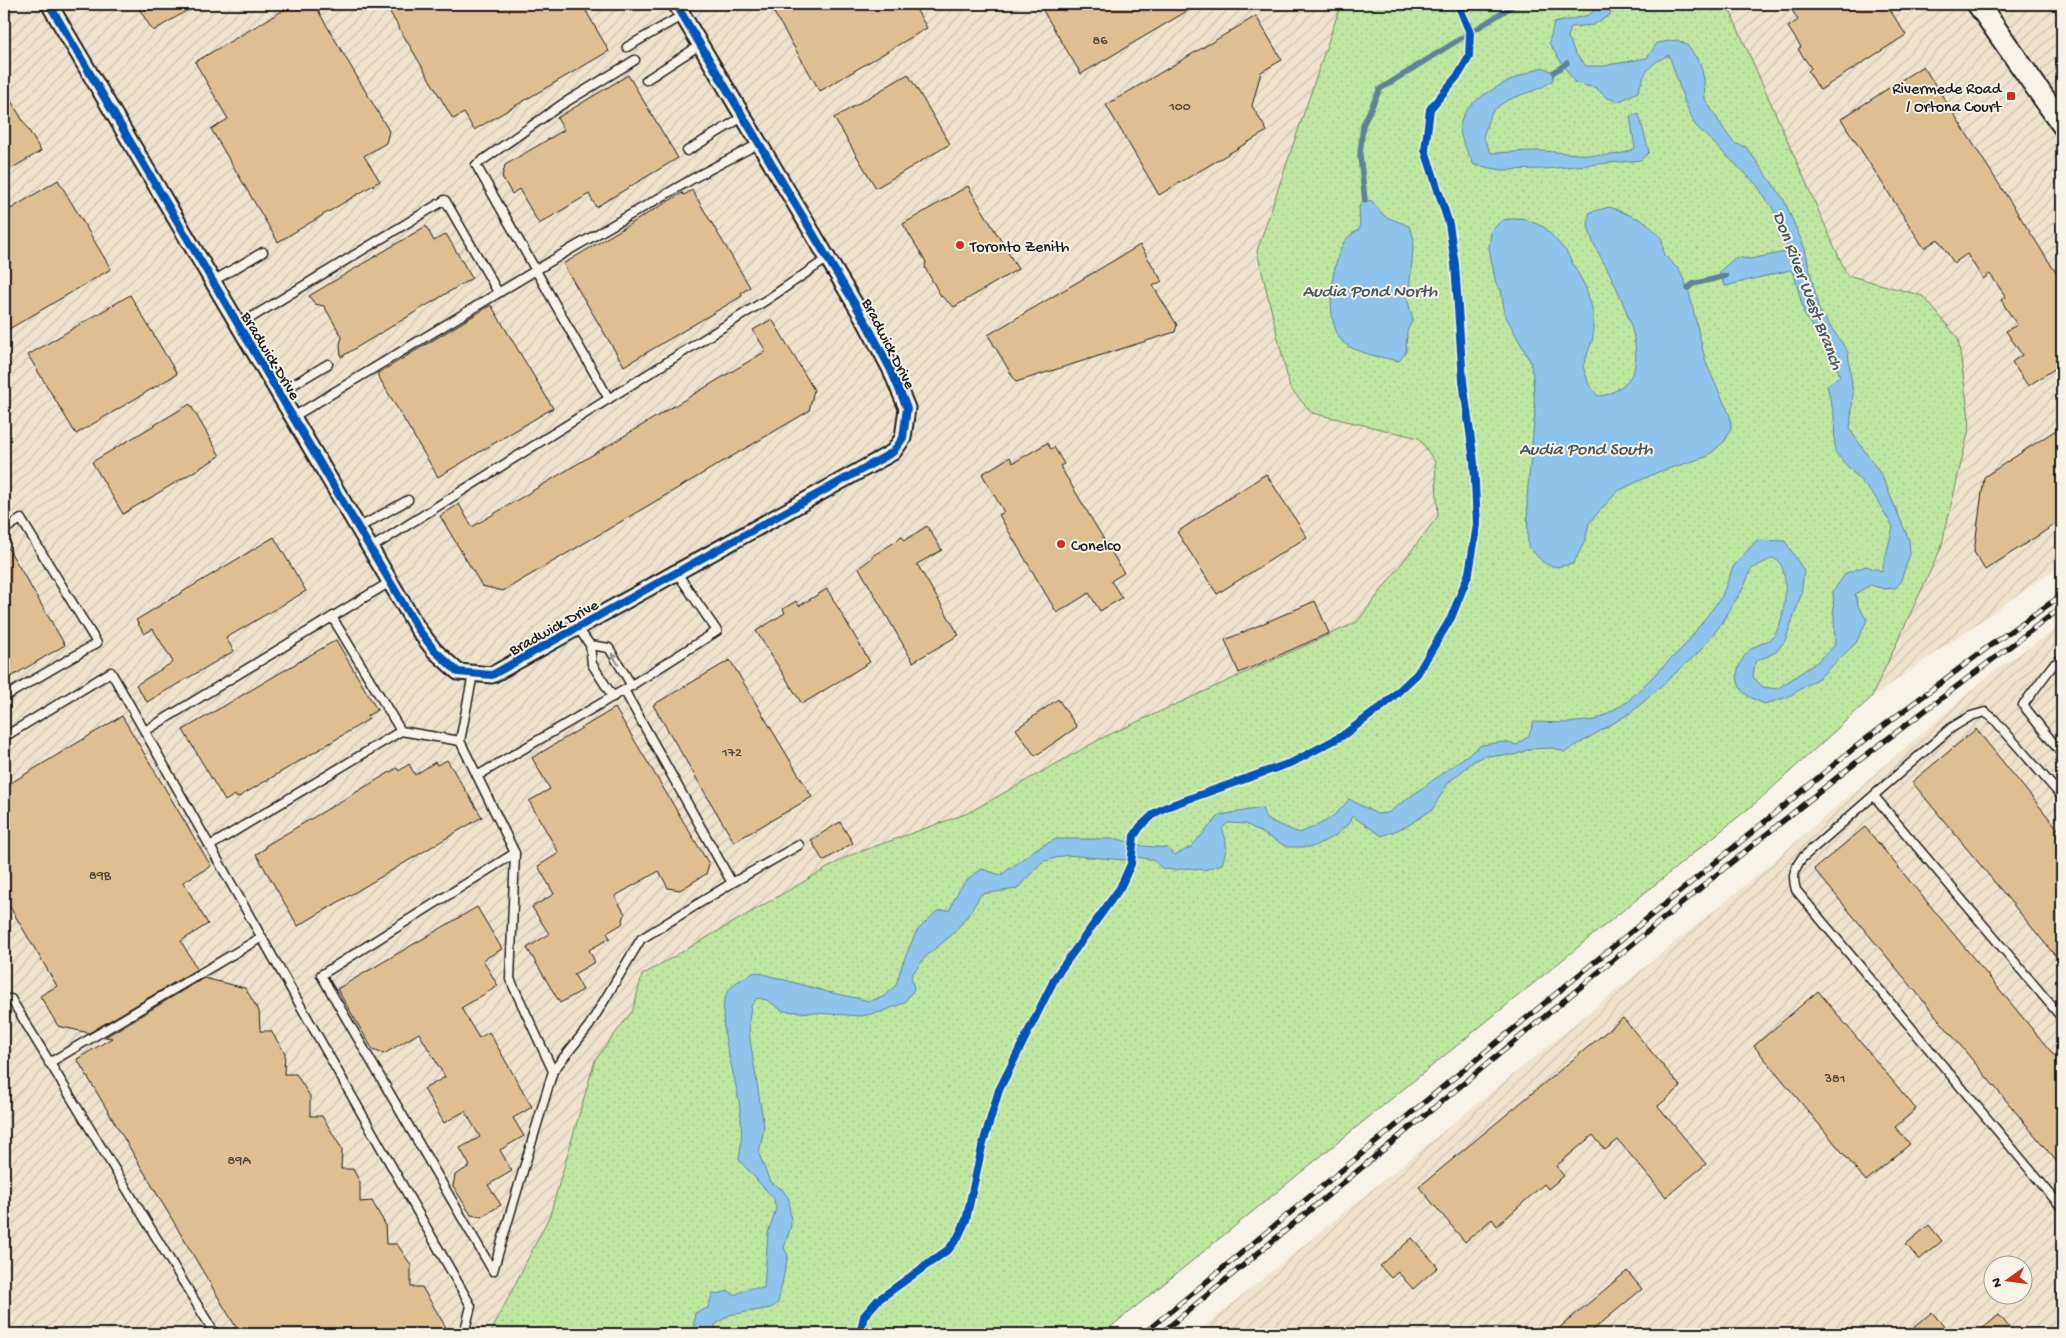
<svg xmlns="http://www.w3.org/2000/svg" width="2066" height="1338" viewBox="0 0 2066 1338" font-family="'Gochi Hand',sans-serif">
<style>
.industrial{fill:url(#industrial-furrows);fill-rule:evenodd}
.park{fill:url(#park-dots);stroke:#6e825f}
.water{fill:#8ec4ec;stroke:#608199}
.lines{fill:none;stroke-linecap:round;stroke-linejoin:round}
.stream{stroke:#608199;stroke-width:5.5}
.building{fill:#ddbf91;stroke:#1c1c1c}
.lane-casing{stroke:#1c1c1c;stroke-width:11}
.street-casing{stroke:#1c1c1c;stroke-width:19}
.secondary-casing{stroke:#1c1c1c;stroke-width:25}
.lane{stroke:#f7f3e8;stroke-width:8}
.street{stroke:#f7f3e8;stroke-width:15}
.secondary{stroke:#f7f3e8;stroke-width:21}
.rail-casing{stroke:#1c1c1c;stroke-width:5.5}
.rail{stroke:#f7f3e8;stroke-width:4;stroke-dasharray:11;stroke-linecap:butt}
.cycleway-casing{stroke:#f7f3e8;stroke-width:11}
.cycleway{stroke:#0057b8;stroke-width:8}
.oneway{fill:#94928c}
.poi-dot{fill:#c8321e;stroke:#f7f3e8;stroke-width:2}
.labels{text-anchor:middle;stroke-width:4;stroke-linejoin:round;paint-order:stroke}
.number-label{font-size:14px;fill:#4c4539}
.poi-label{font-size:16px;fill:#1c1c1c;stroke:#f7f3e8;text-anchor:start}
.street-label{font-size:16px;fill:#1c1c1c;stroke:#f7f3e8}
.water-label{font-size:18px;font-style:italic;fill:#445765;stroke:#f7f3e8}
</style>
<defs>
<pattern id="industrial-furrows" width="10" height="10" patternUnits="userSpaceOnUse" patternTransform="scale(1.25)"><rect width="10" height="10" fill="#efe3ce"/><path d="M-1 1l2-2M0 10L10 0M9 11l2-2" fill="none" stroke="#ccc2b0"/></pattern>
<pattern id="park-dots" width="8" height="8" patternUnits="userSpaceOnUse" patternTransform="scale(1.25)"><rect width="8" height="8" fill="#bfe7a2"/><path d="M2 2h.1M6 6h.1" fill="none" stroke="#a4c68b" stroke-width="1.8" stroke-linecap="round"/></pattern>
</defs>
<rect width="100%" height="100%" fill="#f7f3e8"/>
<filter id="ink" filterUnits="userSpaceOnUse"><feTurbulence type="fractalNoise" baseFrequency=".02" numOctaves="2"/><feDisplacementMap in="SourceGraphic" scale="10" xChannelSelector="R" yChannelSelector="G"/><feConvolveMatrix kernelMatrix="1 2 1 2 8 2 1 2 1" color-interpolation-filters="sRGB"/></filter>
<g filter="url(#ink)">
<path class="industrial" d="M4,4H1341L1257,251L1312,413L1419,438L1435,462L1438,516L1357,622L1104,737L968,813L848,856L642,975L633,1010L595,1060L550,1215L490,1334H4Z
M1727,4H2062V564L1871,698L1941,548L1970,425L1923,296L1847,275Z
M2062,625V1334H1195L1749,882L1994,671ZM1994,1266H2024V1296H1994Z"/>
<path class="park" d="M1341,4H1727L1847,275L1923,296L1958,338L1970,425L1941,548L1871,698L1759,800L1102,1334H490L550,1215L595,1060L633,1010L642,975L848,856L968,813L1104,737L1357,622L1438,516L1435,462L1419,438L1312,413L1290,388L1257,251Z"/>
<path class="water" d="M1600,4H1611L1610,15L1593,25L1571,27L1568,37L1575,53L1586,66H1603L1647,58L1657,43L1677,40L1687,45L1700,63L1704,79L1705,99L1725,131L1734,143L1746,147L1783,198L1805,249L1819,310L1848,352L1853,394L1850,430L1882,476L1909,540L1910,554L1900,583L1895,588L1885,589L1870,585L1855,594L1858,606L1867,620L1856,643L1820,677L1788,697L1764,704C1759,701 1751,699 1747,695C1730,682 1738,660 1751,649C1757,644 1766,643 1772,638C1784,626 1790,581 1781,565C1780,562 1775,559 1773,558L1751,569L1744,587L1719,627L1699,652L1632,712L1565,752L1553,748L1530,749L1514,755L1485,756L1474,761L1448,783L1432,810L1407,826L1382,836L1352,816L1349,823L1335,836L1312,847H1287L1246,824L1228,823L1222,828C1228,843 1227,849 1222,864L1204,870L1189,868L1175,870L1163,869L1153,860L1138,857L1124,860L1066,855L1042,862L1017,889L981,894L971,911L953,934L926,956L911,976L914,989L904,1003L881,1012L862,1016L783,1011L767,1000L757,998L751,1006L749,1021L750,1040L764,1127L759,1154L770,1182L782,1189L789,1199L791,1226L784,1248L788,1255L778,1303L771,1308L729,1315L715,1325L717,1334H693L695,1313L708,1308L712,1295L729,1291L734,1295L749,1288H764L768,1233L776,1209L774,1199L739,1160C743,1136 742,1114 737,1091C732,1064 717,1021 726,995C731,983 745,977 756,972L828,992L870,1001L883,997L896,985L902,965L916,932L937,911L950,910C957,890 964,880 982,869L1001,875L1036,849L1056,839H1118L1143,846L1167,848L1175,855L1191,847L1220,815L1262,808L1266,819L1299,833C1320,825 1336,818 1349,799L1377,814L1388,813L1481,745L1504,742L1517,745L1529,735L1534,722L1567,723L1596,720L1627,702L1686,644L1722,596L1733,567L1757,540L1785,541L1804,571L1801,595L1785,641L1776,652L1755,662L1753,677L1763,687L1777,689L1817,662L1835,645L1833,591L1846,573L1866,566L1882,571L1893,527L1875,497L1835,452L1834,415L1827,385L1840,376L1832,355L1805,316L1794,274L1790,270L1725,286L1719,272L1736,257L1750,259L1786,252L1787,243L1775,212L1756,184L1695,125L1684,100L1669,55C1648,65 1645,71 1638,92L1618,102L1606,97L1596,88L1575,83L1549,43L1554,23L1589,15Z
M1542,67L1554,72L1553,80C1535,95 1510,93 1493,111C1488,116 1486,130 1483,137L1491,153C1505,153 1520,151 1534,151C1561,150 1613,163 1635,148L1630,116L1639,114L1649,152L1641,160L1544,169L1502,170L1474,165C1469,154 1461,142 1460,129C1459,98 1518,77 1542,67Z
M1366,200L1372,201L1384,216L1409,226L1414,239L1408,302L1413,319L1407,331L1406,352L1399,361C1384,358 1356,353 1344,343C1323,325 1331,262 1345,241C1348,236 1355,232 1360,229L1359,208L1361,202Z
M1610,207L1646,222L1662,239L1664,255L1679,270L1688,288L1706,363L1730,416L1731,428L1725,441L1706,457L1658,472L1618,491L1589,523L1585,541L1573,564C1545,570 1546,565 1528,546L1527,497L1535,412L1533,376L1530,361L1505,315L1501,290L1496,284L1489,248L1491,231L1502,220L1522,218L1544,227L1566,251L1586,288L1593,311V338L1583,366L1589,385L1598,396C1609,395 1614,392 1622,386C1654,363 1622,300 1609,272C1600,255 1583,231 1590,212Z"/>
<g class="lines">
<path class="stream" d="M1554,72L1567,63
M1365,201L1360,155L1363,125L1380,89L1516,4
M1688,288L1693,284L1726,276"/>
</g>
<path class="building" d="M136,4H198L153,31Z
M294,4H314L389,131L386,143L364,156L380,181L278,242L211,129L228,119L195,62Z
M385,4H582L609,51L474,130L464,113L453,119Z
M790,4H913L927,28L820,91L774,13Z
M1039,4H1199L1081,74Z
M1788,4H1886L1906,35L1820,90L1808,71L1811,68L1798,49L1801,47L1788,27L1798,20Z
M1256,16L1282,60L1261,72L1252,106L1267,131L1159,195L1106,105Z
M1923,66L2062,282V364L2028,386L2012,362L2022,355L2006,331L2017,325L2001,300L2006,297L1990,274L1983,279L1967,254L1954,263L1938,239L1924,248L1841,119Z
M908,74L950,144L876,188L834,118Z
M628,75L678,158L596,207L589,194L539,224L519,189L512,194L502,177L505,165L564,130L557,118Z
M4,89L41,151L4,173Z
M58,180L111,269L4,332V213Z
M968,186L1018,269L954,307L941,296L925,268L926,262L903,224Z
M692,190L750,287L741,293L742,296L624,366L563,264L682,193L684,195Z
M426,226L434,241L446,234L472,278L341,357L340,344L342,337L324,306L315,304L309,296Z
M1140,245L1162,281L1153,286L1177,325L1175,332L1016,382L988,335Z
M130,295L177,374L76,434L28,355Z
M491,305L553,408L438,477L377,374Z
M772,319L814,390L809,411L503,591L482,586L440,516L459,504L472,527L766,351L753,330Z
M190,404L220,456L123,514L92,462Z
M2062,426V520L1985,570L1974,552L1984,477Z
M1047,443L1051,449L1054,447L1064,464L1060,466L1124,573L1111,581L1122,598L1100,611L1089,593L1057,613L999,515L1004,512L982,474L1010,457L1013,463Z
M1266,474L1307,537L1217,594L1177,532Z
M927,526L942,550L917,564L959,635L913,662L859,568L872,558V556L895,542L901,536L905,540Z
M274,537L306,591L226,638L234,651L147,702L136,685L173,662L153,629L144,634L136,620Z
M4,541L65,645L4,681Z
M827,589L870,662L802,704L756,631L785,613L783,609L796,601L799,606Z
M1315,601L1329,633L1239,673L1225,640Z
M336,640L377,710L367,716L369,719L320,749L237,798L235,795L225,801L183,730Z
M730,660L812,797L734,842L653,705Z
M1058,699L1077,727L1035,756L1016,729Z
M615,708L709,864L706,874L680,890L668,888L659,871L615,896L625,914L622,924L607,933L610,938L589,950L595,962L574,974L583,990L560,1003L527,948L549,934L532,907L554,894L538,866L559,853L529,801L550,789L532,758Z
M122,716L211,866L183,882L208,924L181,941L197,969L89,1033L58,1026L40,996L57,986L4,897V787Z
M1976,729L2062,834V964L1912,782Z
M447,760L482,817L298,926L256,854L266,848L265,846L397,768L399,771L409,764L415,775L435,762L437,765Z
M840,822L853,843L823,861L811,840Z
M1865,827L2062,1065V1168L1814,869Z
M477,907L502,949L483,960L498,986L461,1008L479,1038L489,1032L532,1107L513,1118L524,1136L500,1150L512,1171L488,1185L501,1205L481,1217L471,1215L453,1186L455,1175L470,1166L460,1148L480,1137L465,1111L444,1123L424,1089L445,1077L419,1033L384,1054L373,1050L337,989Z
M204,978L245,988L259,1011L260,1031H271L285,1053L284,1074H296L310,1096V1116H322L342,1149L341,1169H353L360,1182V1202L372,1201L385,1224L386,1244H397L411,1265V1287H422L450,1334H240L77,1059L112,1038L105,1037Z
M1818,991L1916,1109L1895,1127L1910,1144L1866,1181L1754,1046Z
M1623,1018L1681,1087L1658,1106L1706,1164L1666,1197L1618,1140L1605,1150L1593,1135L1556,1166L1564,1176L1548,1189L1544,1184L1497,1226L1492,1219L1465,1242L1419,1187Z
M1929,1225L1942,1241L1919,1260L1906,1244Z
M1412,1238L1438,1267L1413,1289L1398,1272L1391,1278L1380,1266Z
M1627,1271L1642,1289L1588,1334H1552Z
M1932,1312L1950,1334H1906Z
M1999,1315L2015,1334H1976Z"/>
<g class="lines">
<defs>
<path id="lane" d="M627,47L683,15
M646,80L700,45
M687,151L744,116
M213,281L263,252
M239,325L445,200L498,292
M279,393L328,364
M609,399L476,165L561,105L635,60
M293,417L571,249L701,174L760,143
M358,528L408,500
M4,530L21,519L97,643L4,697
M371,548L771,297L828,258
M390,582L332,617L401,731
M578,628L590,645L592,664L613,697
M590,645L609,648L632,686
M2062,659L2053,665L2023,705L2062,754
M473,674L460,741L515,853L321,975L493,1271L553,1071L510,979L515,853
M624,690L717,631L677,573
M145,731L332,617
M4,737L111,672L471,1306L464,1334
M477,776L624,690L732,883L641,939L589,1026L553,1071
M1874,796L2062,1018
M2062,797L1994,719L1985,712L1971,716L1951,728L1802,858C1794,869 1792,876 1796,890L2062,1208
M210,846L401,731L460,741
M732,883L799,845
M4,1000L11,999L215,1334
M49,1063L262,937"/>
<path id="street" d="M49,4L418,629L434,650L458,672L492,675L886,456L893,452L903,438L907,408L890,368L865,321L676,4"/>
<path id="secondary" d="M1978,4L2062,124"/>
</defs>
<use href="#lane" class="lane-casing"/>
<use href="#street" class="street-casing"/>
<use href="#secondary" class="secondary-casing"/>
<use href="#lane" class="lane"/>
<use href="#street" class="street"/>
<use href="#secondary" class="secondary"/>
<defs>
<path id="rail" d="M1143,1334L1853,749L1988,647L2062,595
M1160,1334L1738,857L1849,768L2062,607"/>
</defs>
<use href="#rail" class="rail-casing"/>
<use href="#rail" class="rail"/>
<defs>
<path id="cycleway" d="M49,4L418,629L434,650L458,672L492,675L886,456L893,452L903,438L907,408L890,368L865,321L676,4
M860,1334L864,1316L878,1300L949,1249L958,1237L966,1220L982,1147L999,1090L1056,976L1120,888L1131,864L1134,836L1140,827L1155,813L1166,807L1293,762L1342,736L1384,705L1417,674L1451,618L1469,573L1477,525L1474,462L1463,381L1455,264L1449,224L1425,150L1430,109L1459,74L1469,57L1470,33L1458,4"/>
</defs>
<use href="#cycleway" class="cycleway-casing"/>
<use href="#cycleway" class="cycleway"/>
</g>
<defs><path id="oneway-solid" d="M-6-.8H1V-3.2L6.5 0L1 3.2V.8H-6Z" transform="scale(1.25)"/></defs>
<use class="oneway" href="#oneway-solid" transform="translate(615 659) rotate(-121)"/>
</g>
<g class="poi-dot">
<rect x="2006" y="91" width="10" height="10" rx="2.5"/>
<circle cx="960" cy="245" r="5"/>
<circle cx="1061" cy="544" r="5"/>
</g>
<g class="labels">
<g class="number-label">
<text x="1100" y="44">86</text>
<text x="1180" y="110">100</text>
<text x="732" y="756">172</text>
<text x="100" y="879">89B</text>
<text x="1835" y="1082">381</text>
<text x="239" y="1164">89A</text>
</g>
<g class="poi-label">
<text x="2001" y="93" text-anchor="end">Rivermede Road<tspan x="2001" dy="18">/ Ortona Court</tspan></text>
<text x="970" y="251">Toronto Zenith</text>
<text x="1071" y="550">Conelco</text>
</g>
<g class="street-label">
<text transform="translate(890 343) rotate(63)" y="6">Bradwick Drive</text>
<text transform="translate(272 355) rotate(59)" y="6">Bradwick Drive</text>
<text transform="translate(553 626) rotate(-29)" y="6">Bradwick Drive</text>
</g>
<g class="water-label">
<text x="1370" y="296">Audia Pond North</text>
<text transform="translate(1809 290) rotate(69)" y="6">Don River West Branch</text>
<text x="1586" y="454">Audia Pond South</text>
</g>
</g>
<rect width="2066" height="1338" fill="none" stroke="#f7f3e8" stroke-width="20"/>
<rect x="10" y="10" width="2046" height="1318" fill="none" stroke="#1c1c1c" stroke-width="2" filter="url(#ink)"/>
<g transform="translate(2008 1280) rotate(256)"><circle r="24" fill="#f7f3e8" stroke="#9f9d96"/>
<path d="M0-4L9 19L0 12L-9 19Z" fill="#c8321e"/>
<text y="-8" font-size="14" font-weight="bold" text-anchor="middle" fill="#1c1c1c">N</text>
</g>
</svg>
